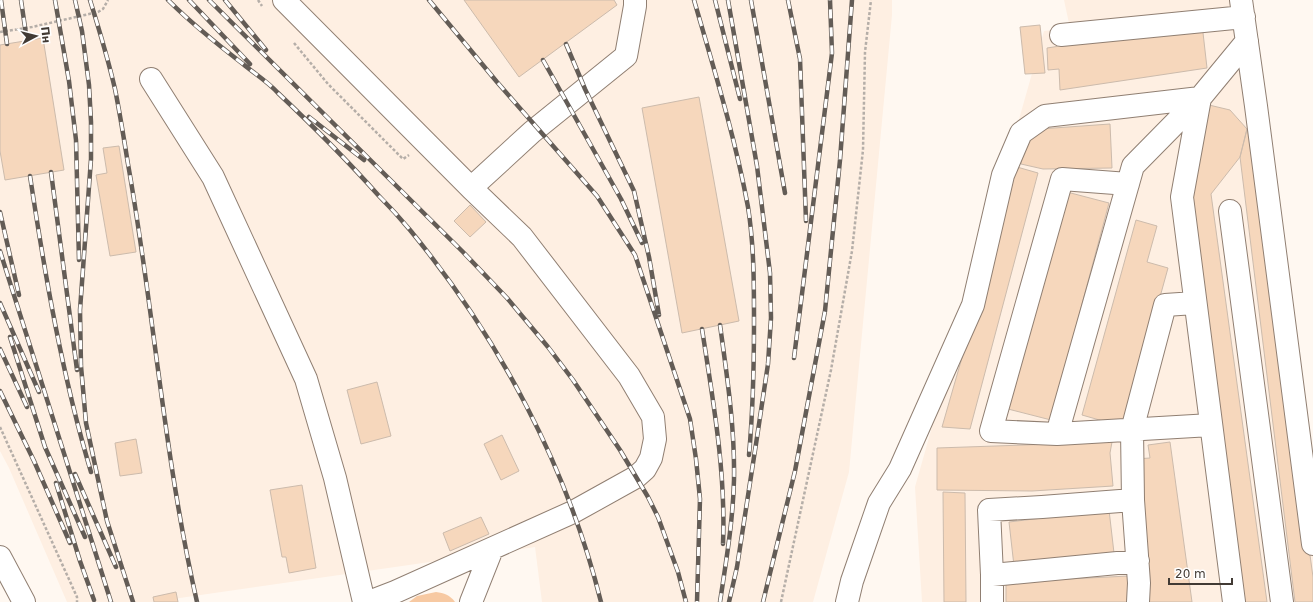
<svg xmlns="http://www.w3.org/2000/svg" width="1313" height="602" viewBox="0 0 1313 602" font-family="'DejaVu Sans',sans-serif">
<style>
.built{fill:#feefe2}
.green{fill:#f7c9a2}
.building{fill:#f6d7bc;stroke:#ccbbac}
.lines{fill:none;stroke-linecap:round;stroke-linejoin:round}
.minor-casing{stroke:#907f72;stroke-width:24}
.path{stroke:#b5aea8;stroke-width:2.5;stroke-dasharray:3 2;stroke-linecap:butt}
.minor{stroke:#fff;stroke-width:22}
.rail-casing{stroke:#635c56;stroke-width:4.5}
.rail{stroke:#fff;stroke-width:3;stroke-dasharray:9;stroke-linecap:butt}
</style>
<rect width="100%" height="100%" fill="#fff8f1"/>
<path class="built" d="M0,0H892V15L849,472L813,602H542L535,547L152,602H67L9,468L0,451Z
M1064,0H1234L1313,467V602H922L915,487L1044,31L1070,28Z"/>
<path class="green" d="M436,592C444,593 450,595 455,602H409L417,596Z"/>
<path class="building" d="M464,0H614L617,5L519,77Z
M1202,24L1207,68L1060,90L1059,69L1048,70L1047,48Z
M1040,25L1045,73L1025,74L1020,27Z
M43,38L64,170L5,180L0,151V45Z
M699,97L739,321L682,333L642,108Z
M1209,105L1230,110L1247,129L1240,157L1211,194L1267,602H1245L1188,192Z
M1110,124L1112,168L1043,169L1021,164V151L1026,130Z
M1251,126L1313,577V602H1295L1240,157L1247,129Z
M119,146L136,252L110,256L96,175L107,173L103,148Z
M1017,167L1038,173L970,429L942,427Z
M1067,192L1109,203L1051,420L1008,409Z
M470,205L486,222L470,237L454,221Z
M1136,220L1157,226L1147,262L1168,268L1126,420L1103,421L1082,415Z
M377,382L391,436L361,444L347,390Z
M502,435L519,471L501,480L484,444Z
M136,439L142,473L120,476L115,443Z
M1112,442L1110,453L1113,486L1032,491L937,490V448Z
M1170,442L1192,602H1146L1135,459L1150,458L1148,445Z
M302,485L316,568L289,573L286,557H282L270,490Z
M943,492L965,493L966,602H944Z
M1109,510L1114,553L1014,566L1009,522Z
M481,517L489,534L450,551L443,533Z
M1129,576L1128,602H1006V582Z
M176,592L178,602H154L153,597Z"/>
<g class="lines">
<defs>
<path id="minor" d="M284,0L471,188L522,237L629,376L653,417L655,439L651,458L645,469L636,477L573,512L395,592L369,602
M1241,0L1256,106L1313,544
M1061,35L1244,17
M151,79L213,177L306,379L335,478L364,602
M1128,184L1062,179L991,431L1057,434L1211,425
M471,188L532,132L626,56L635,6V0
M1230,211L1282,602
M1057,434L1133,166L1200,98
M1133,500L1042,507L989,510L992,575L1138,561
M0,557L24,602
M471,602L492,549
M847,602L852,581L879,503L900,469L973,305L1003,175L1021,133L1045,116L1200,98
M992,602V575
M1138,602L1139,583L1133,500L1132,430L1165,305L1195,303
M1234,602L1182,197L1200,98L1247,41"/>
</defs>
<use href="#minor" class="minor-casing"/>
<path class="path" d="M258,0L262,6
M0,32L32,27L98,12L103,9L108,0
M294,43L328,84L403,159L409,155
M0,427L77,597V602
M781,602L831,370L852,251L863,150L865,52L871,0"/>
<use href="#minor" class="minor"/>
<defs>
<path id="rail" d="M1,0L7,44
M21,0L27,41
M55,0L69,81L76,140L79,260
M75,0L82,31L89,85L91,122V159L80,310L81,366L86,423L107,521L133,602
M90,0C99,29 108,59 115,89C120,114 124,139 128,164C154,310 164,458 197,602
M168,0C191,23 217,44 243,64C255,74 268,82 278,93C313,126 347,160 379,196C390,207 400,218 410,230C499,338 567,466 601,602
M189,0L250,64
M209,0L463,252L507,298L548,347L573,380L620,450L648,497L658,517L678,572L686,602
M225,0L266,50
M429,0L497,82L597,196L635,255L690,419L696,459L700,499L697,602
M694,0C714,69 735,137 748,207C754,245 754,283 754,322C754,366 753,410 749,455
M715,0L740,99
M728,0L757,166L770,273L771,318L768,364L756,444L737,567L729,602
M751,0L785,193
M788,0L800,59L806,221
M566,44L585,89L634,191L649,257L659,315
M543,60L621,199L642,243
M309,117L364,160
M51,172L77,370
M30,176C45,275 62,375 91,472
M0,212L19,295
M0,251L111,602
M0,303L39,392
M702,329C713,400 726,472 723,544
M10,337L45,447L85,537
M0,349L27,407
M794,358L832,53L830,0
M0,391L34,461L70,543
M75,474L116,567
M56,483L80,561L94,600
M720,602C726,562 733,521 734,480C735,428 727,376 720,325
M763,602L795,471L825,311L840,160L852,0"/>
</defs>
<use href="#rail" class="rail-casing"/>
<use href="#rail" class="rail"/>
</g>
<g transform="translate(36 36) rotate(83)" stroke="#ffffff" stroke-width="3" paint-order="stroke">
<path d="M0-3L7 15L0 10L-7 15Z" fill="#413a34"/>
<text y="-6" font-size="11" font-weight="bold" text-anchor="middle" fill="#413a34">Пн</text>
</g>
<path d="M1169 578v6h63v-6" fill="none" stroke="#413a34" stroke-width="2"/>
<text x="1175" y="578" font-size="12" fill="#413a34" stroke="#ffffff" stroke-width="3" paint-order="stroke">20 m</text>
</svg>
